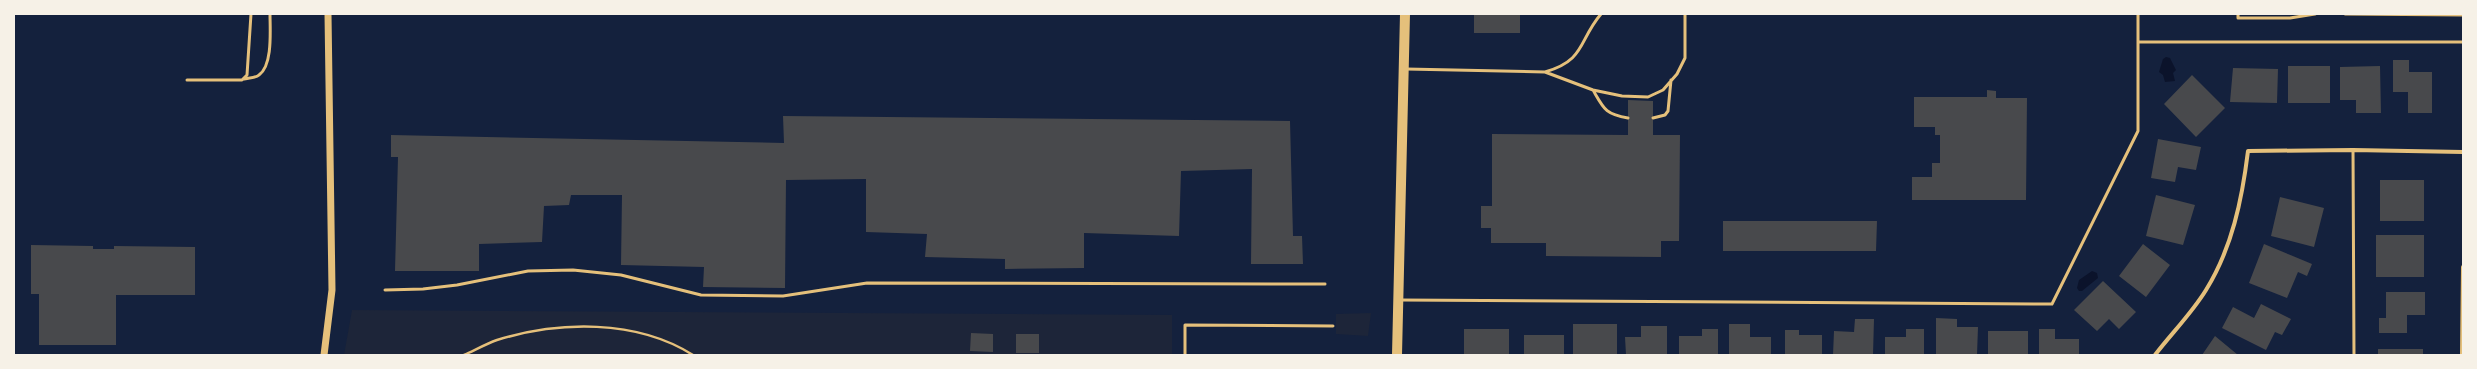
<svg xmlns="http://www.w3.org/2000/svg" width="2477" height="369" viewBox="0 0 2477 369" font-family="Lato,sans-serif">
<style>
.green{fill:#1d2539}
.water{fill:#0b132b}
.building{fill:#48494c}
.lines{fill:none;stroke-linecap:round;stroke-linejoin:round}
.path{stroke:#e5c07b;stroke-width:2.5}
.service{stroke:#e5c07b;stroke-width:3}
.minor{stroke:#e5c07b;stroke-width:4}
.tertiary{stroke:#e5c07b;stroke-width:7}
.primary{stroke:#e5c07b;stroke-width:10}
</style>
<rect width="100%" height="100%" fill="#14213d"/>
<path class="green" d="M352,310L1172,315V355H344Z
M1371,313L1368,336L1336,334V314Z"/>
<path class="water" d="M2166,57L2170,58L2176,70L2173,73L2175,81L2165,82L2163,75L2159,72L2163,59Z
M2092,271L2097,273L2098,278L2082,291H2079L2077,288L2079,280Z"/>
<path class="building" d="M1474,14H1520V33H1474Z
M2393,60H2409V72H2432V113H2408V92H2393Z
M2288,66H2330V103H2288Z
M2380,66L2381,113H2356V100H2340V67Z
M2233,68L2278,69L2277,103L2230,102Z
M2192,75L2225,108L2196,137L2164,104Z
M1987,90L1996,91V98H2027L2026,200H1912V177H1932V163H1940V135H1935V127H1914V97H1987Z
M1628,100L1653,101V135H1680L1679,241H1661V257L1546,256V243H1491V228H1481V206H1492V134L1628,135Z
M783,116L1290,121L1293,236H1302L1303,264H1251L1252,169L1181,171L1179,236L1084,233V268L1005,269V259L925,257L927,234L866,232V179L786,180L785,288L703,287L704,267L621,265L622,195H571L569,205L544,206L542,242L479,244V271H395L398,157H391V135L784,143Z
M2158,139L2201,147L2196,170L2178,167L2175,182L2151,178Z
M2380,180H2424V221H2380Z
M2156,195L2195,205L2183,245L2146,236Z
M2280,197L2324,208L2314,247L2271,236Z
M1723,221H1877L1876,251H1723Z
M2376,235H2424V277H2376Z
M2143,244L2170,265L2146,297L2119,276Z
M2264,244L2312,264L2307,276L2298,272L2287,298L2249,283Z
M31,245L93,246V249H114V246L195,247V295H116V345H39V294H31Z
M2103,281L2136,312L2119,329L2109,319L2097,331L2074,310Z
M2386,292H2425V315H2407V333H2379V318H2386Z
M2261,304L2291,319L2282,335L2275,332L2266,350L2222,328L2233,307L2254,318Z
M1936,318L1957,319V327H1978L1977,355H1936Z
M1855,319H1874L1873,355H1833L1834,331L1854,332Z
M1573,324H1617V355H1573Z
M1729,324H1750V337H1771V355H1729Z
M1641,326H1667V355H1626L1625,337H1641Z
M1464,329H1509V355L1464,354Z
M1702,329H1718V355H1679V336H1702Z
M1906,329H1924V355H1885V337H1906Z
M2039,329H2055V339H2079V355H2039Z
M1785,330H1799V335H1822V354L1785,355Z
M1988,331H2028V355H1988Z
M971,333L993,334V352L970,351Z
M1016,334H1039V353H1016Z
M1524,335H1564V355H1524Z
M2215,336L2238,355H2202Z
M2378,349H2423V355H2378Z"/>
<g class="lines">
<path class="path" d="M464,355C475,350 486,344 497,340C559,321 636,319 693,355"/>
<path class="service" d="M2238,14V18H2290L2315,14
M2345,14L2463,15
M2138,42H2463
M1406,69L1545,72C1586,60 1578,41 1601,14
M1545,72L1593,90L1622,96L1648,97L1663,90L1677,74L1685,58V14
M244,79C248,78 256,78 259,75C273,65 270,30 270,14
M187,80H242L247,75L251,14
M1593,90C1604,109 1605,114 1628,118
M1653,118L1665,115L1668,111L1671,80
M2353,150L2354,355
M385,290L423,289L457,285L528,271L573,270L621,275L701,295L783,296L867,283L1325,284
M1400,300L2052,304L2138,131V14
M1185,355V325L1333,326"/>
<path class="minor" d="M2155,355C2171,334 2192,313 2206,290C2232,248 2242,200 2248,151L2353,150L2463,152
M2462,355L2463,267"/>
<path class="tertiary" d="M324,355L332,290L328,14"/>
<path class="primary" d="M1397,355L1405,14"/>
</g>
<rect width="2477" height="369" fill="none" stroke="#f6f1e7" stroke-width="30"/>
</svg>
